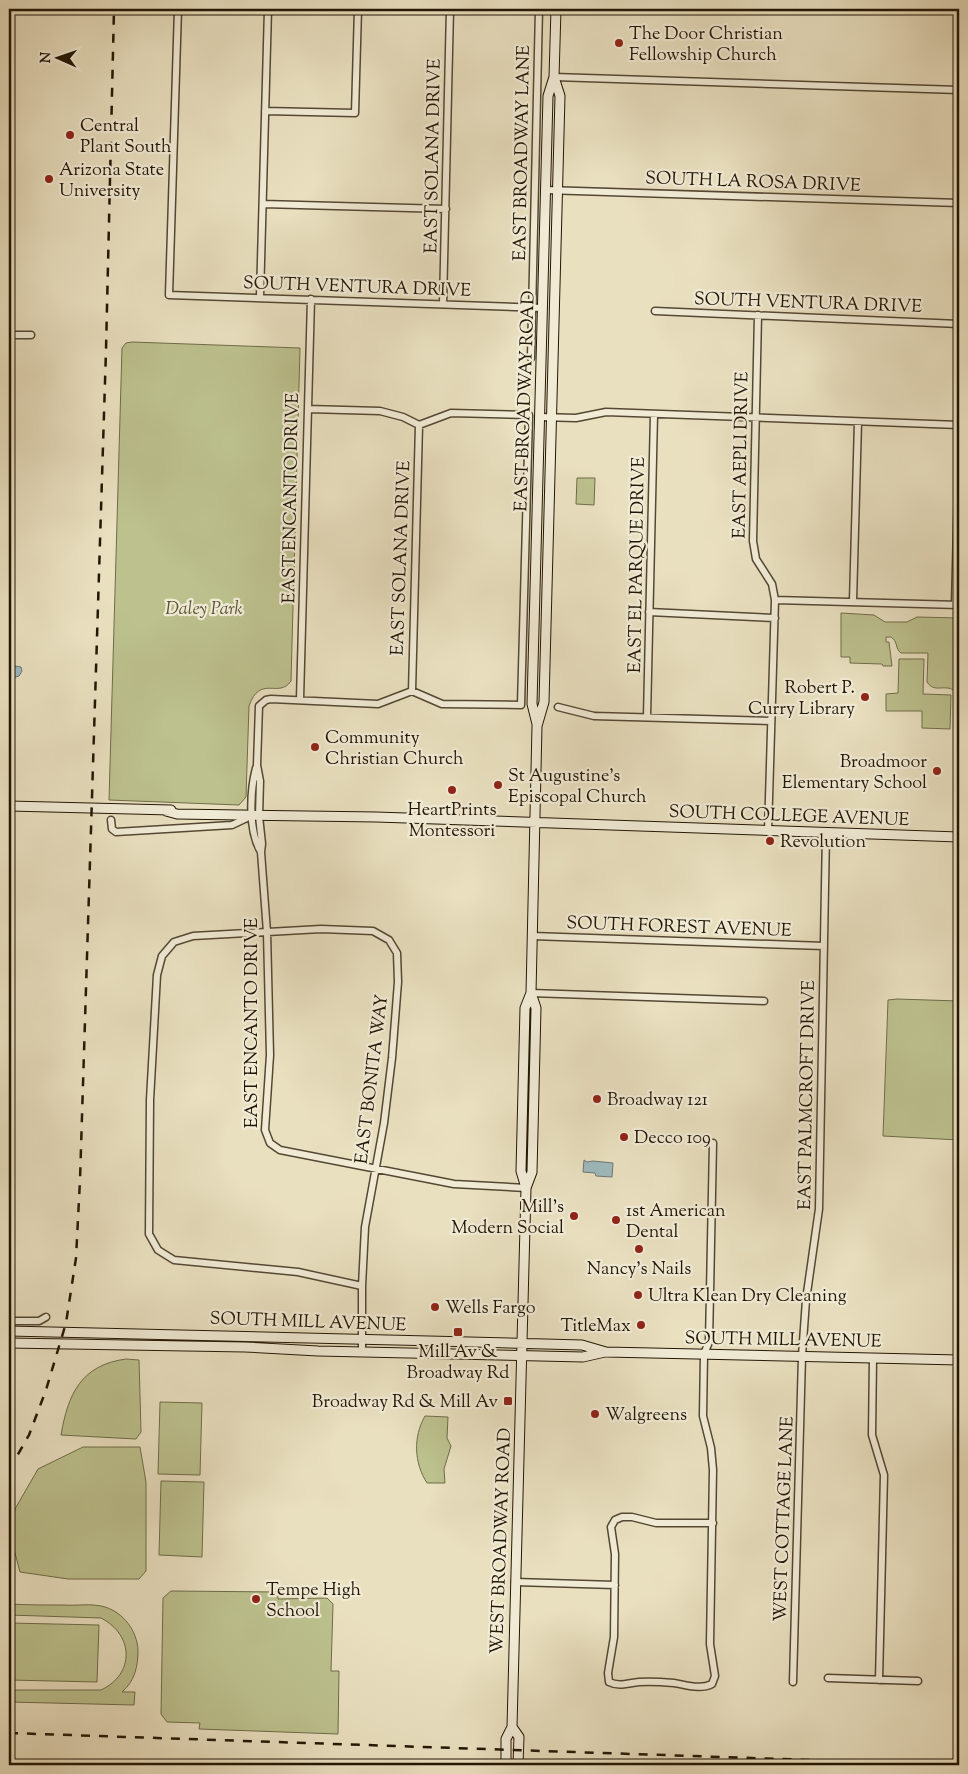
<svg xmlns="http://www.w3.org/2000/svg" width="968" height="1774" viewBox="0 0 968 1774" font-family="'Sorts Mill Goudy',serif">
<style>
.green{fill:#bcc18e;stroke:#6f6c49}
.water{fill:#9ebabe;stroke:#6c7874}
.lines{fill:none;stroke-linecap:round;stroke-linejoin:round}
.street-casing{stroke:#544833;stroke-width:9}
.secondary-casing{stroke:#221604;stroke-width:11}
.street{stroke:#f1ebd6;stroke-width:6}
.secondary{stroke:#f1ebd6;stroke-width:9}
.rail{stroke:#221604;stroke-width:2.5;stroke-dasharray:9 9;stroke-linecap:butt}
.poi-dot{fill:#8f2418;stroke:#f1ebd6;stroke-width:2}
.labels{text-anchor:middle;stroke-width:4.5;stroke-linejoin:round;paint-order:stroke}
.poi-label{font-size:18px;fill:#221604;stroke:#f1ebd6;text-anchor:start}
.street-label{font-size:18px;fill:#221604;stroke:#f1ebd6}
.park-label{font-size:18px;font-style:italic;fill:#585234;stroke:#f1ebd6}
</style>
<rect width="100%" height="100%" fill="#e9e0c0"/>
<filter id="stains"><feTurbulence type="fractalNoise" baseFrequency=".004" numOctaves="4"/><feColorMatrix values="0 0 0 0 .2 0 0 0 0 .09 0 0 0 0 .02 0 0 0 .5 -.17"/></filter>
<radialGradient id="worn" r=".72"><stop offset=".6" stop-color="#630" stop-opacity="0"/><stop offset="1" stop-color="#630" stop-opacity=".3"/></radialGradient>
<path class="green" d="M132,342L300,348L291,681C279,699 260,674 249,706L246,797L239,805L109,800L122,348L126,343Z
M577,478H595L594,505L576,504Z
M841,613L874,615L885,622H907L917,617L959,618V694C956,692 952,688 947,688C939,687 933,691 927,682L928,653H901C895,649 898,641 891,637H886V642H889L892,666H883L882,664L850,663V657H841Z
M899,659H924L923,694L951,695L950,729L922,728V711H886V694L898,693Z
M897,999L959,1001V1140L883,1136L888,1000Z
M126,1359L139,1360L141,1432L136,1439L61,1435C68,1394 81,1365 126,1359Z
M160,1402L202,1403L200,1475L158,1474Z
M425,1416L448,1417L447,1438L451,1446L444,1469L445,1483H427C414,1463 413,1437 425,1416Z
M83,1447H140L146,1482V1571L139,1579H68L20,1572L11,1538L15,1509L38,1469Z
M161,1481L204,1482L202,1557L159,1555Z
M171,1591L278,1592V1599L327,1598L333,1604L331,1671H339L338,1734L199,1729L200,1723L167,1722L161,1714L163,1598Z
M9,1604C27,1605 45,1605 63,1605C76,1606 92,1603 105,1607C124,1613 137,1631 138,1650C138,1666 135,1681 122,1692H135L134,1705L9,1702V1690H101C135,1674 134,1635 101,1618L9,1615Z
M9,1623L99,1625L97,1682L9,1680Z"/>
<path class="water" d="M15,666L21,667L22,671L19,676L13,678L10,671L14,670Z
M584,1160L587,1162L593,1161L613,1163L612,1177L596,1176L595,1173L583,1172Z"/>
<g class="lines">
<defs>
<path id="street" d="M178,9L169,295L543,308
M554,77L959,90
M265,111L355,113L358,9
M545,190L959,203
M263,204L446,209
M260,297L268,9
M443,304L450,9
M655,311L959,324
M758,315L753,541L756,559L772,584L775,600L768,831
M9,335H31
M531,358L539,9
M308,409L380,411L403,417L419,425L451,413L529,415L521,705L442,704L412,691L378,704L271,699L266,700L259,706L257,765L260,781L259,816L262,844L261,852L267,932L270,1055L265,1130L270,1143L280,1150L454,1184L526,1188
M540,417L576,418L606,412L959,425
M775,600L959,605
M853,601L858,422
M955,604L959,449
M649,612L775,618
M412,691L419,425
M300,699L311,299
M558,707L594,716L771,721
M647,717L654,414
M256,768C250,791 248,831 261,852
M111,820L112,829L116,832L232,825L251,816
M532,936L824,946
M531,993L764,1001
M9,1321H39L46,1317
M362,1347V1286L365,1227L384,1123L392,1058L398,982L397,953L389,940L373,931L321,929L193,936L174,942L162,956L157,975L150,1100L149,1234L158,1250L174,1260L298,1272L362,1286
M873,1358L872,1435L884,1475L879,1680
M713,1523H656L632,1517H622L615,1520L611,1527L615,1554L614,1637L608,1673L609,1682C619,1687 628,1683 639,1682C651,1681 663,1682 674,1683C687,1685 700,1690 712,1684L715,1676L710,1644L713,1470L711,1448L703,1416L704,1354L709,1342L713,1143
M515,1582L615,1585
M828,1678L918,1681
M793,1682L802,1356L806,1300L819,1209L826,833"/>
<path id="secondary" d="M537,724L532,704L548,96L554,77L556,9
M9,806L171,810
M166,811L177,814L376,817L959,837
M526,1188L532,1172L536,1008L531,993
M9,1331C200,1334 391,1340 582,1345L606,1352L959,1360
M9,1343L245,1347L318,1351L583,1357L605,1352
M512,1727L519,1737L518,1765
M506,1765V1739L512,1727L526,1188L521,1171L525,1008L531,993L537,726L544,702L560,96L554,77"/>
</defs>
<use href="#street" class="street-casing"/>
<use href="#secondary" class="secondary-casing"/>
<use href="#street" class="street"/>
<use href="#secondary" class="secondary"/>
<path class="rail" d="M9,1470L29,1435L46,1390L66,1323L76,1258L80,1180L106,350L114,9
M9,1733L959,1765"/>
</g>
<g class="poi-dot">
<circle cx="619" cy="43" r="5"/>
<circle cx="70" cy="135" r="5"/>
<circle cx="49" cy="179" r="5"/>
<circle cx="865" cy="697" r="5"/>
<circle cx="315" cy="747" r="5"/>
<circle cx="937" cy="771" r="5"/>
<circle cx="498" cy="785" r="5"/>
<circle cx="452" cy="790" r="5"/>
<circle cx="770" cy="841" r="5"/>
<circle cx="597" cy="1099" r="5"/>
<circle cx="624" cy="1137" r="5"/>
<circle cx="574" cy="1216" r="5"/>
<circle cx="616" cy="1220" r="5"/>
<circle cx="639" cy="1249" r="5"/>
<circle cx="638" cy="1295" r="5"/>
<circle cx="435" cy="1307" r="5"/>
<circle cx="641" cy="1325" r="5"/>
<rect x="453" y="1327" width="10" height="10" rx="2.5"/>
<rect x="503" y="1396" width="10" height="10" rx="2.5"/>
<circle cx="595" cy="1414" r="5"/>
<circle cx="256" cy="1599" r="5"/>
</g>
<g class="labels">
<g class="poi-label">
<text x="629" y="39">The Door Christian<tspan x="629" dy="21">Fellowship Church</tspan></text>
<text x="80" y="131">Central<tspan x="80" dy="21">Plant South</tspan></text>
<text x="59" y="175">Arizona State<tspan x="59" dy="21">University</tspan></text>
<text x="855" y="693" text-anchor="end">Robert P.<tspan x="855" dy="21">Curry Library</tspan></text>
<text x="325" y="743">Community<tspan x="325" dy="21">Christian Church</tspan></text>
<text x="927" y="767" text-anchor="end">Broadmoor<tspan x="927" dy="21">Elementary School</tspan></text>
<text x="508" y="781">St Augustine's<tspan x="508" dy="21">Episcopal Church</tspan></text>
<text x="452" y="815" text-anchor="middle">HeartPrints<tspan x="452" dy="21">Montessori</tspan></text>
<text x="780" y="847">Revolution</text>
<text x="607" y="1105">Broadway 121</text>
<text x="634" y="1143">Decco 109</text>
<text x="564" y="1212" text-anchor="end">Mill's<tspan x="564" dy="21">Modern Social</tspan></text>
<text x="626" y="1216">1st American<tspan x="626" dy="21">Dental</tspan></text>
<text x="639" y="1274" text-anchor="middle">Nancy's Nails</text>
<text x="648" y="1301">Ultra Klean Dry Cleaning</text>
<text x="445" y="1313">Wells Fargo</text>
<text x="631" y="1331" text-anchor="end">TitleMax</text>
<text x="458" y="1357" text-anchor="middle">Mill Av &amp;<tspan x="458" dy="21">Broadway Rd</tspan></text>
<text x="498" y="1407" text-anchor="end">Broadway Rd &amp; Mill Av</text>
<text x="605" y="1420">Walgreens</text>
<text x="266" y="1595">Tempe High<tspan x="266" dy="21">School</tspan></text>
</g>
<g class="street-label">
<text transform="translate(521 153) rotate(-89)" y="6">EAST BROADWAY LANE</text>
<text transform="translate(432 156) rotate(-89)" y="6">EAST SOLANA DRIVE</text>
<text transform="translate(753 181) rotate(2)" y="6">SOUTH LA ROSA DRIVE</text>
<text transform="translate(357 286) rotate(2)" y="6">SOUTH VENTURA DRIVE</text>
<text transform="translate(808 302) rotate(2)" y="6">SOUTH VENTURA DRIVE</text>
<text transform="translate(524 401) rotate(-88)" y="6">EAST BROADWAY ROAD</text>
<text transform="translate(740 455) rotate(-89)" y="6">EAST AEPLI DRIVE</text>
<text transform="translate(290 498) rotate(-89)" y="6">EAST ENCANTO DRIVE</text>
<text transform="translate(400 558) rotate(-88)" y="6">EAST SOLANA DRIVE</text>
<text transform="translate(636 565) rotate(-89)" y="6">EAST EL PARQUE DRIVE</text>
<text transform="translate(789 815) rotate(2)" y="6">SOUTH COLLEGE AVENUE</text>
<text transform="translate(679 926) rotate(2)" y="6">SOUTH FOREST AVENUE</text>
<text transform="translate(251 1023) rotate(-90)" y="6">EAST ENCANTO DRIVE</text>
<text transform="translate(371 1079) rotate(-83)" y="6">EAST BONITA WAY</text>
<text transform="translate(806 1095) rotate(-89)" y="6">EAST PALMCROFT DRIVE</text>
<text transform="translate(308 1321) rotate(2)" y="6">SOUTH MILL AVENUE</text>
<text transform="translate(783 1339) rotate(1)" y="6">SOUTH MILL AVENUE</text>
<text transform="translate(783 1519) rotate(-88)" y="6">WEST COTTAGE LANE</text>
<text transform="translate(500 1541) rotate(-88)" y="6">WEST BROADWAY ROAD</text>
</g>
<g class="park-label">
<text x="204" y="614">Daley Park</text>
</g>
</g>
<rect width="968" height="1774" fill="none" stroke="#e9e0c0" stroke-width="30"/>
<rect x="10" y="10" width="948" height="1754" fill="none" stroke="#221604" stroke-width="2.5"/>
<rect x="15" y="15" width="938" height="1744" fill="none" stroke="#221604"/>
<g transform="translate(58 58) rotate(272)" stroke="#f1ebd6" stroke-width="4" paint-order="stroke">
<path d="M0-4L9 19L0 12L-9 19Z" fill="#221604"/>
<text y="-8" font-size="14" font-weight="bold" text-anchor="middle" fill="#221604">N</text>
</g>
<rect width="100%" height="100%" filter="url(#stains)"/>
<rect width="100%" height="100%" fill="url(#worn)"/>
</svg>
